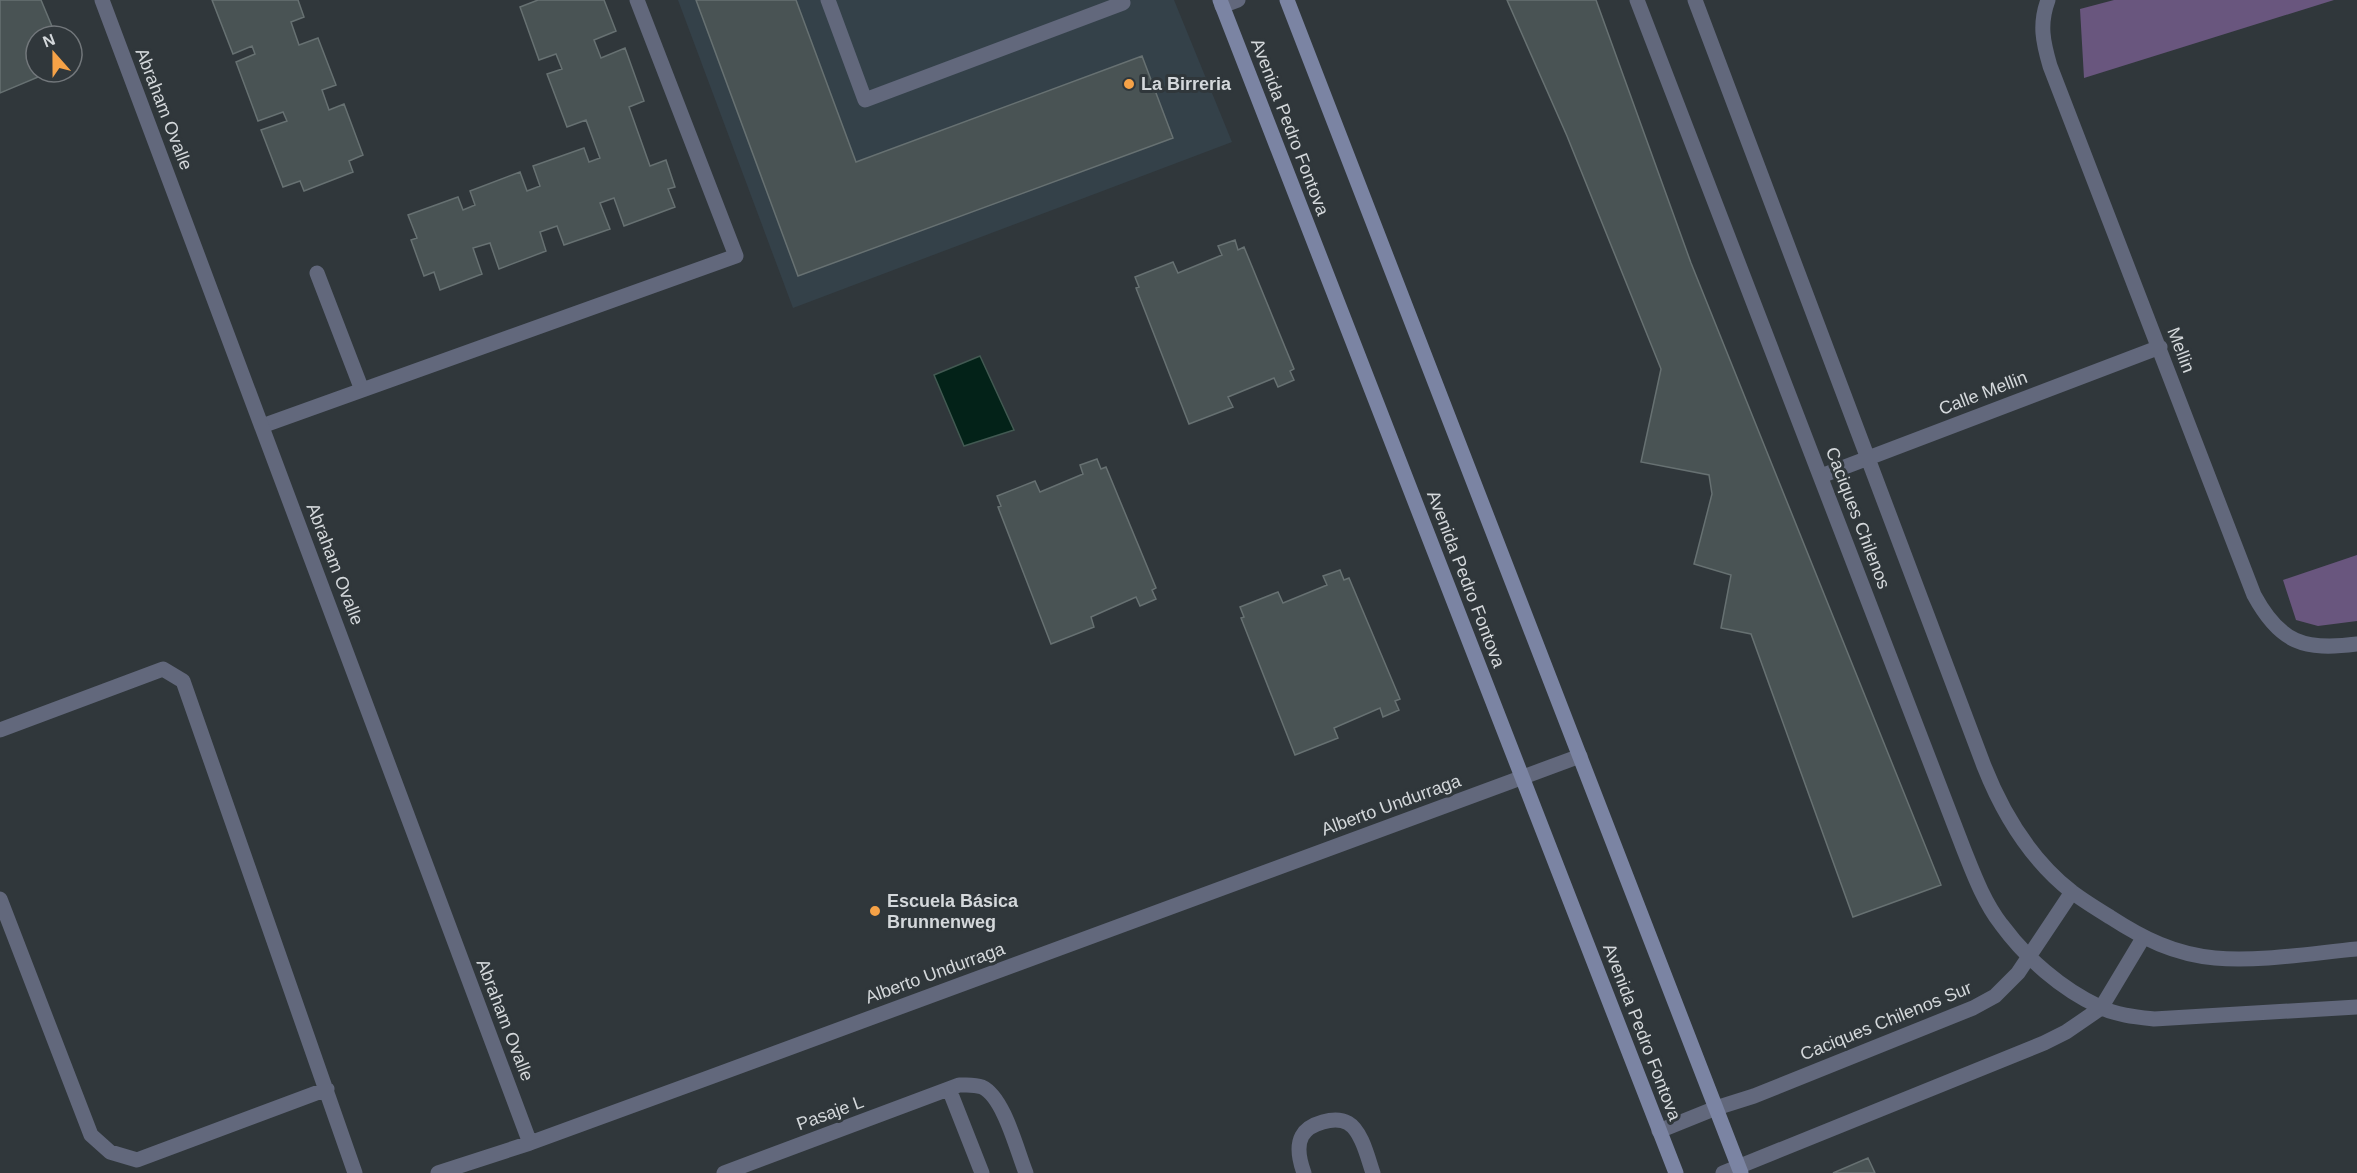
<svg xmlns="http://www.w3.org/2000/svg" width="2357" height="1173" viewBox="0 0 2357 1173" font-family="Arial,sans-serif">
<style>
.built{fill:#344149}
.green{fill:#69567e}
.water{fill:#032218;stroke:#425952;stroke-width:1.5}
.building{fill:#495354;stroke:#677172;stroke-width:1.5}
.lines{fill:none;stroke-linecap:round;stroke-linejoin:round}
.lane{stroke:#62687c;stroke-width:15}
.street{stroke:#62687c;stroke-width:15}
.secondary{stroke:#7b84a3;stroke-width:15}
.poi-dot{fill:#f6a247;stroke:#30373b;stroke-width:2}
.labels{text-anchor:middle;stroke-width:6;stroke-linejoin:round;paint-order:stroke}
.poi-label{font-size:18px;font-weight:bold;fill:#d4d8db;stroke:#30373b;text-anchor:start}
.street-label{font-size:18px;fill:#d4d8db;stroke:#30373b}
</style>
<rect width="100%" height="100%" fill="#30373b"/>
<path class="built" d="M678,0H1174L1232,142L793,308Z"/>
<path class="green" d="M2114,0H2334L2084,78L2080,9Z
M2357,555V621L2318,626L2296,620L2283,580Z"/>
<path class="water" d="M980,356L1014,430L964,446L934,375Z"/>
<path class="building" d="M0,0H41L56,36H36V72H50L0,93Z
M212,0H298L304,17L291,22L299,45L318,38L336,85L322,90L329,110L344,104L363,155L349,161L353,172L304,191L300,181L283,187L261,130L287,121L283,112L258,121L236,62L255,54L252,46L233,54Z
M538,0H604L616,31L594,40L601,58L625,48L644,101L629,107L650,166L666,160L675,187L668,189L675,207L624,226L614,198L600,203L610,229L564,245L557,226L540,232L546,251L499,269L490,243L473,248L482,274L440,290L434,272L424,276L411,240L417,238L408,215L458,197L463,210L475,205L470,191L520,172L527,191L540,186L533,166L584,148L589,162L600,158L586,120L567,127L547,74L562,69L556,54L539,60L520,7Z
M696,0H796L856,162L1142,56L1173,138L798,276Z
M1507,0H1596L1691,263L1941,885L1853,917L1751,634L1721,628L1731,575L1694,564L1712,494L1709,475L1641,462L1661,369L1567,136Z
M1235,240L1238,250L1244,247L1294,369L1290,371L1294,380L1278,387L1274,378L1228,397L1233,407L1189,424L1136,288L1139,287L1135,277L1173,262L1178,273L1222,255L1218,246Z
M1097,459L1101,469L1106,467L1156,588L1152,590L1156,599L1140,606L1136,597L1091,617L1094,627L1051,644L998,507L1001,506L997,496L1035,481L1040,492L1083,474L1080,465Z
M1340,570L1344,580L1349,578L1400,699L1395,701L1399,710L1383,717L1380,708L1334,728L1338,738L1295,755L1241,618L1244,617L1240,607L1278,592L1283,603L1327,585L1323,576Z
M1868,1158L1875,1173H1833Z"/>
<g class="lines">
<path class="lane" d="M828,0L865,100L1123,3L1121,0
M317,273L362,390
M262,426L736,256L637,0"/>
<path class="street" d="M102,0L530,1143
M1637,0L1964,850C1974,875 1984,902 2001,924C2026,958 2061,989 2100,1007C2116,1015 2136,1017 2154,1019L2357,1007
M1695,0L1984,766C2003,814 2030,859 2072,892C2084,901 2097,909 2110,917C2144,939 2174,954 2215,958C2259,962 2313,953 2357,949
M2048,0C2039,24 2043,42 2050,66L2254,595C2280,643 2304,651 2357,644
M1222,6L1238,0
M1821,476L2160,347
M0,730L163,669L183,681L355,1173
M0,899L91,1135L110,1152L137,1160L327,1089
M949,1089L982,1173
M1659,1131L1716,1108L1754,1096L1973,1008L1995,996L2018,973L2072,892
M438,1173L530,1143L705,1079L1580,756
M724,1173L959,1085C967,1085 974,1084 982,1087C1004,1097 1017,1151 1026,1173
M1304,1173C1300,1162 1296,1147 1302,1136C1309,1123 1335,1116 1348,1123C1362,1131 1368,1159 1373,1173
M1723,1173L2044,1043L2066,1032L2101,1008L2143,938"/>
<path class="secondary" d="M1220,0L1676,1173
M1287,0L1741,1173"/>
</g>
<g class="poi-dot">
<circle cx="1129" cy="84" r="6"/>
<circle cx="875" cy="911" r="6"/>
</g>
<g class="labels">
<g class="poi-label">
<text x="1141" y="90">La Birreria</text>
<text x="887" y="907">Escuela Básica<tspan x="887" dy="21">Brunnenweg</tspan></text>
</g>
<g class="street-label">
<text transform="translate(164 109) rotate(69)" y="6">Abraham Ovalle</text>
<text transform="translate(1290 127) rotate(69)" y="6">Avenida Pedro Fontova</text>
<text transform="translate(2181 350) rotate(69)" y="6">Mellin</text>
<text transform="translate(1983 393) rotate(-21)" y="6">Calle Mellin</text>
<text transform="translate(1858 518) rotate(69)" y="6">Caciques Chilenos</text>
<text transform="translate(335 564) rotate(69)" y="6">Abraham Ovalle</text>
<text transform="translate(1466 579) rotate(69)" y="6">Avenida Pedro Fontova</text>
<text transform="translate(1391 805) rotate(-20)" y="6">Alberto Undurraga</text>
<text transform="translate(935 973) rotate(-20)" y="6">Alberto Undurraga</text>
<text transform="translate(505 1020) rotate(69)" y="6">Abraham Ovalle</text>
<text transform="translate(1886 1021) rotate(-22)" y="6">Caciques Chilenos Sur</text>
<text transform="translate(1642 1032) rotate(69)" y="6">Avenida Pedro Fontova</text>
<text transform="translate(830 1113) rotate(-20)" y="6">Pasaje L</text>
</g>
</g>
<g transform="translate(54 54) rotate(339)"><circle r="28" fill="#30373b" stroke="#72777b" stroke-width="1.5"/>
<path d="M0-4.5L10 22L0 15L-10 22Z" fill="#f6a247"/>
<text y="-9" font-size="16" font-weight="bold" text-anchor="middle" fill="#d4d8db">N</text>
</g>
</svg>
